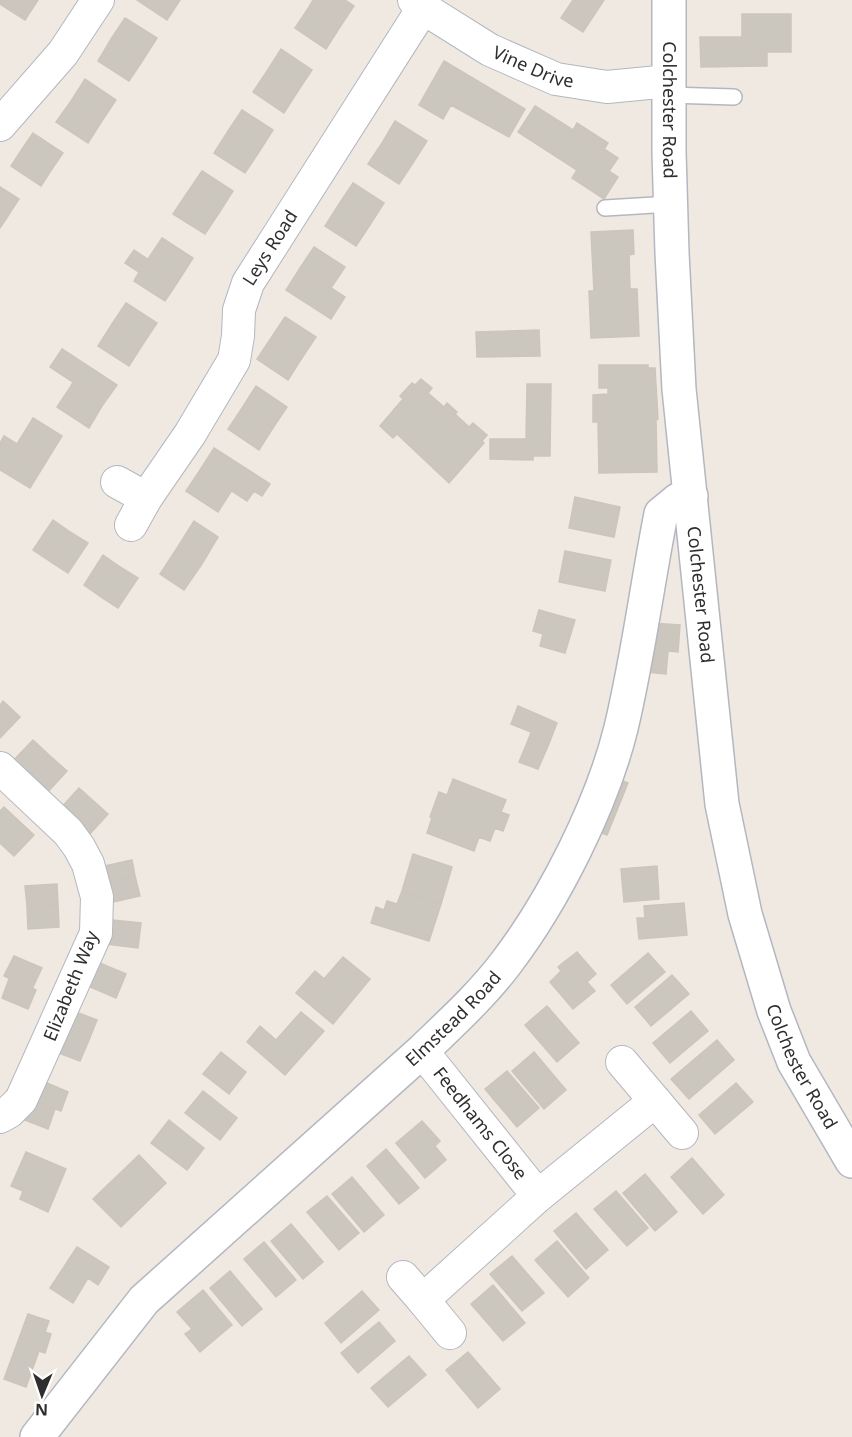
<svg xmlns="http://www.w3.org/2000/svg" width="852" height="1437" viewBox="0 0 852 1437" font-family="'Noto Sans',sans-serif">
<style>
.building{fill:#cbc7bf;stroke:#cbc5ba;stroke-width:1.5}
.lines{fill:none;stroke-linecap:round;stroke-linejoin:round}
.lane-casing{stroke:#b4b7c1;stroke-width:18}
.street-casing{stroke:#b4b7c1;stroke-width:34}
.secondary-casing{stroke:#b4b7c1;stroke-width:36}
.lane{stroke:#fff;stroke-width:15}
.street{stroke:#fff;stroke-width:32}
.secondary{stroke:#fff;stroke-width:33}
.labels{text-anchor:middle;stroke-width:4.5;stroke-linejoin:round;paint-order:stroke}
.street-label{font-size:18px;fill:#2e2e2e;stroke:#fff}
</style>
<rect width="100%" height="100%" fill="#efe9e1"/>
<path class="building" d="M0,0H38L25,20L0,4Z
M137,0H180L167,20Z
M313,0H345L354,6L340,27L309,7Z
M573,0H604L583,32L561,18Z
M309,7L340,27L326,49L295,28Z
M742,14H791V52H767V66L701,67L700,37H742Z
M125,18L157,38L143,60L111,39Z
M111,39L143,60L129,81L98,61Z
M281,49L312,70L298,91L267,71Z
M444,61L525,109L509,137L451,105L443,119L419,105Z
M267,71L298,91L284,113L253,92Z
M85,79L116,100L102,121L71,101Z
M71,101L102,121L88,143L56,122Z
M535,106L573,130L577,123L608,143L604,149L618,158L609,171L618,177L604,199L572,178L577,170L518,132Z
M242,110L273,130L259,152L228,131Z
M395,121L427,141L413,163L382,143Z
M228,131L259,152L245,173L214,153Z
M33,133L63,153L52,169L22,149Z
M382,143L413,163L399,184L368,164Z
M22,149L52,169L41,186L11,166Z
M202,171L233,191L219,213L187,193Z
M353,183L384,203L370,225L339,204Z
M0,187L19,199L8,216L0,210Z
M187,193L219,213L205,234L173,214Z
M339,204L370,225L356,246L325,226Z
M0,210L8,216L0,228Z
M633,230L634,254L629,255L630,289H637L639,336L591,338L589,291H594L591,232Z
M162,238L193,258L179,280L148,259Z
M314,247L345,267L331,288L300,268Z
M134,250L179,280L165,301L134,281L139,272L125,263Z
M300,268L345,297L331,319L286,290Z
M126,303L157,323L143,344L112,324Z
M285,317L316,337L302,358L271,338Z
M112,324L143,344L129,366L98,346Z
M539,330L540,356L477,357L476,332Z
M271,338L302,358L288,380L257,359Z
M62,349L117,385L102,406L71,386L73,382L50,367Z
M599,365H648V368H655L658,419L656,420L657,472L599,473L598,422H593V395L608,394V388H599Z
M421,379L432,388L428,393L444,407L447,403L457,412L455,414L469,427L473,423L487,435L482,441L484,443L449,483L397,434L393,438L380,426L403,399L400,396L412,383L415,385Z
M527,384H551L550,456H533V460L490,459V439H526Z
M71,386L102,406L89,428L57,407Z
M256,386L287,407L273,428L242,408Z
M242,408L273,428L259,450L228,429Z
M33,418L62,436L46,462L17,444Z
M4,436L46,462L30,488L0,470V443Z
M214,448L270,484L262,496L254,491L247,501L200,470Z
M200,470L232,490L218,512L186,491Z
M575,497L620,507L614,537L569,528Z
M53,520L70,532L51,562L33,550Z
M194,521L218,537L202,564L177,548Z
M70,532L88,543L68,573L51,562Z
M177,548L202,564L184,590L160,574Z
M565,551L611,560L605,591L559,582Z
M103,555L120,567L101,597L84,585Z
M120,567L138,578L118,608L101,597Z
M539,610L575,620L565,653L540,646L543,634L533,631Z
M650,623L680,625L678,652L668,651L666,674L646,672Z
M3,701L20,717L0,738V705Z
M518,706L557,723L548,746L529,738L531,732L511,724Z
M529,738L548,746L538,769L519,762Z
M33,740L49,755L27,778L11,763Z
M49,755L67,771L45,795L27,778Z
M608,775L628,783L607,835L587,827Z
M453,779L506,800L501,812L509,815L503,831L495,828L490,841L479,837L474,851L427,833L432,818L430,817L439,792L447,795Z
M79,788L108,814L89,835L60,809Z
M4,807L34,835L14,856L0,843V811Z
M413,854L452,867L441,904L402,891Z
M132,860L135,876L104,883L100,867Z
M657,866L659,899L624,902L621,869Z
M135,876L140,896L108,903L104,883Z
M57,884L58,905L27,906L25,886Z
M402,891L441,904L429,941L371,923L376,907L384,910L387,901L397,904Z
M684,903L687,935L639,939L637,918H645L644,906Z
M58,905L59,927L28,929L27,906Z
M102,919L141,923L138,948L106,944Z
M577,952L596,974L587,982L595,991L573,1009L550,982L561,971L558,967Z
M648,953L665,972L627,1004L611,985Z
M14,956L42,968L32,989L4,976Z
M343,957L370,979L351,1002L324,979Z
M90,959L126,974L116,998L86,985Z
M315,971L351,1002L333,1024L296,993Z
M672,975L689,994L651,1026L635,1007Z
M9,979L36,990L28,1009L2,998Z
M547,1006L579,1043L557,1062L525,1025Z
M68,1009L97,1020L89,1040L60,1028Z
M691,1011L708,1031L670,1063L653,1043Z
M301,1012L324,1031L285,1075L247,1042L260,1026L276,1040Z
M60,1028L89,1040L80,1061L51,1050Z
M717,1040L734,1060L689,1099L671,1079Z
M221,1052L246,1072L229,1094L203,1074Z
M534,1052L566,1090L544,1109L512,1071Z
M507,1071L539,1108L517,1127L485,1089Z
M40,1080L68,1092L61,1111L32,1100Z
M736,1083L753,1102L715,1134L699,1115Z
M203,1091L237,1118L220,1140L185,1113Z
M28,1098L55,1109L48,1129L20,1118Z
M169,1120L204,1148L187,1170L151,1143Z
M422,1121L440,1141L435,1146L446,1160L425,1178L396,1143Z
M386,1149L419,1188L399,1204L367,1166Z
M26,1152L66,1169L48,1212L20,1199L23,1191L11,1186Z
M139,1155L166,1183L121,1227L93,1199Z
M692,1158L724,1195L703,1214L671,1177Z
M645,1174L677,1212L655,1231L623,1193Z
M352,1177L384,1215L364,1232L332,1194Z
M616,1191L648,1228L627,1246L594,1209Z
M327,1196L359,1233L339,1250L307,1212Z
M576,1213L608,1250L586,1269L554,1231Z
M291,1224L323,1262L303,1279L271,1241Z
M557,1241L589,1278L568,1297L535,1260Z
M264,1242L296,1280L276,1297L244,1259Z
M77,1247L109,1267L98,1285L88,1278L73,1303L50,1288Z
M512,1256L544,1293L522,1311L490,1274Z
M230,1271L262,1309L242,1326L210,1288Z
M493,1285L525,1323L503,1341L471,1304Z
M203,1290L232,1325L200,1352L185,1334L192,1329L177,1312Z
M362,1291L379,1310L341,1343L325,1323Z
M28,1314L49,1321L45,1332L51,1334L45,1353L39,1351L26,1387L4,1379Z
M379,1322L395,1341L358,1373L341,1353Z
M468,1352L500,1389L478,1408L446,1370Z
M409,1356L426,1375L388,1407L371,1388Z"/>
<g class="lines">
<defs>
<path id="lane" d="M669,95L734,97
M605,208L671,204"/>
<g id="street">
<path id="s1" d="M414,0L423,8L490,50L556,79L607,87L669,81"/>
<path d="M0,125L63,53L98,0"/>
<path d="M117,482L146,498"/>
<path id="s2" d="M131,525L146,498L190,434L234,360L238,336L239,310L248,283L423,8"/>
<path d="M0,768L68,832L79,847L88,864L97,897L96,933L21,1100L9,1112L0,1117"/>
<path id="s3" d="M422,1051L538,1196"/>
<path d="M622,1062L655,1101"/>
<path d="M403,1277L423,1300"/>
<path d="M450,1333L423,1300L538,1196L655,1101L682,1133"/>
</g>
<g id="secondary">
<path id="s4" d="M669,0V152L672,253L679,389L722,804L745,914L774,1011L794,1062L852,1161"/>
<path id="s5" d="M37,1437L144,1300L422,1051C451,1023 482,995 506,963C554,900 602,805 621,728C638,657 647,585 661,514L678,500L691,496"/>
</g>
</defs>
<use href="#lane" class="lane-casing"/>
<use href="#street" class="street-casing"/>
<use href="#secondary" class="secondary-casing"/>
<use href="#lane" class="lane"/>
<use href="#street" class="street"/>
<use href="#secondary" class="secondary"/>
</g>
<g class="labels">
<g class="street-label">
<text dy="6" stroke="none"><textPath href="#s1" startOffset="138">Vine Drive</textPath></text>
<text dy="6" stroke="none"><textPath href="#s4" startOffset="110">Colchester Road</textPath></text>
<text dy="6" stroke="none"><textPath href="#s2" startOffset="315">Leys Road</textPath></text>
<text dy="6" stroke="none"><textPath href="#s4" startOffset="596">Colchester Road</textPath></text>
<text transform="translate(71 986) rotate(-68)" y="6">Elizabeth Way</text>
<text dy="6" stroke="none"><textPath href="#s5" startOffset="592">Elmstead Road</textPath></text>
<text dy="6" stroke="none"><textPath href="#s4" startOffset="1082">Colchester Road</textPath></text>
<text dy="6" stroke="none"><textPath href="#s3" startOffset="93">Feedhams Close</textPath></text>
</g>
</g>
<g transform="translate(42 1395) rotate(182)" stroke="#ffffff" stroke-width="4.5" paint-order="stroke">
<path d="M0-4.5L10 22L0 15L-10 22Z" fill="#2e2e2e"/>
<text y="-9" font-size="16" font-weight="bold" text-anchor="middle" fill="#2e2e2e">N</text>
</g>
</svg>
